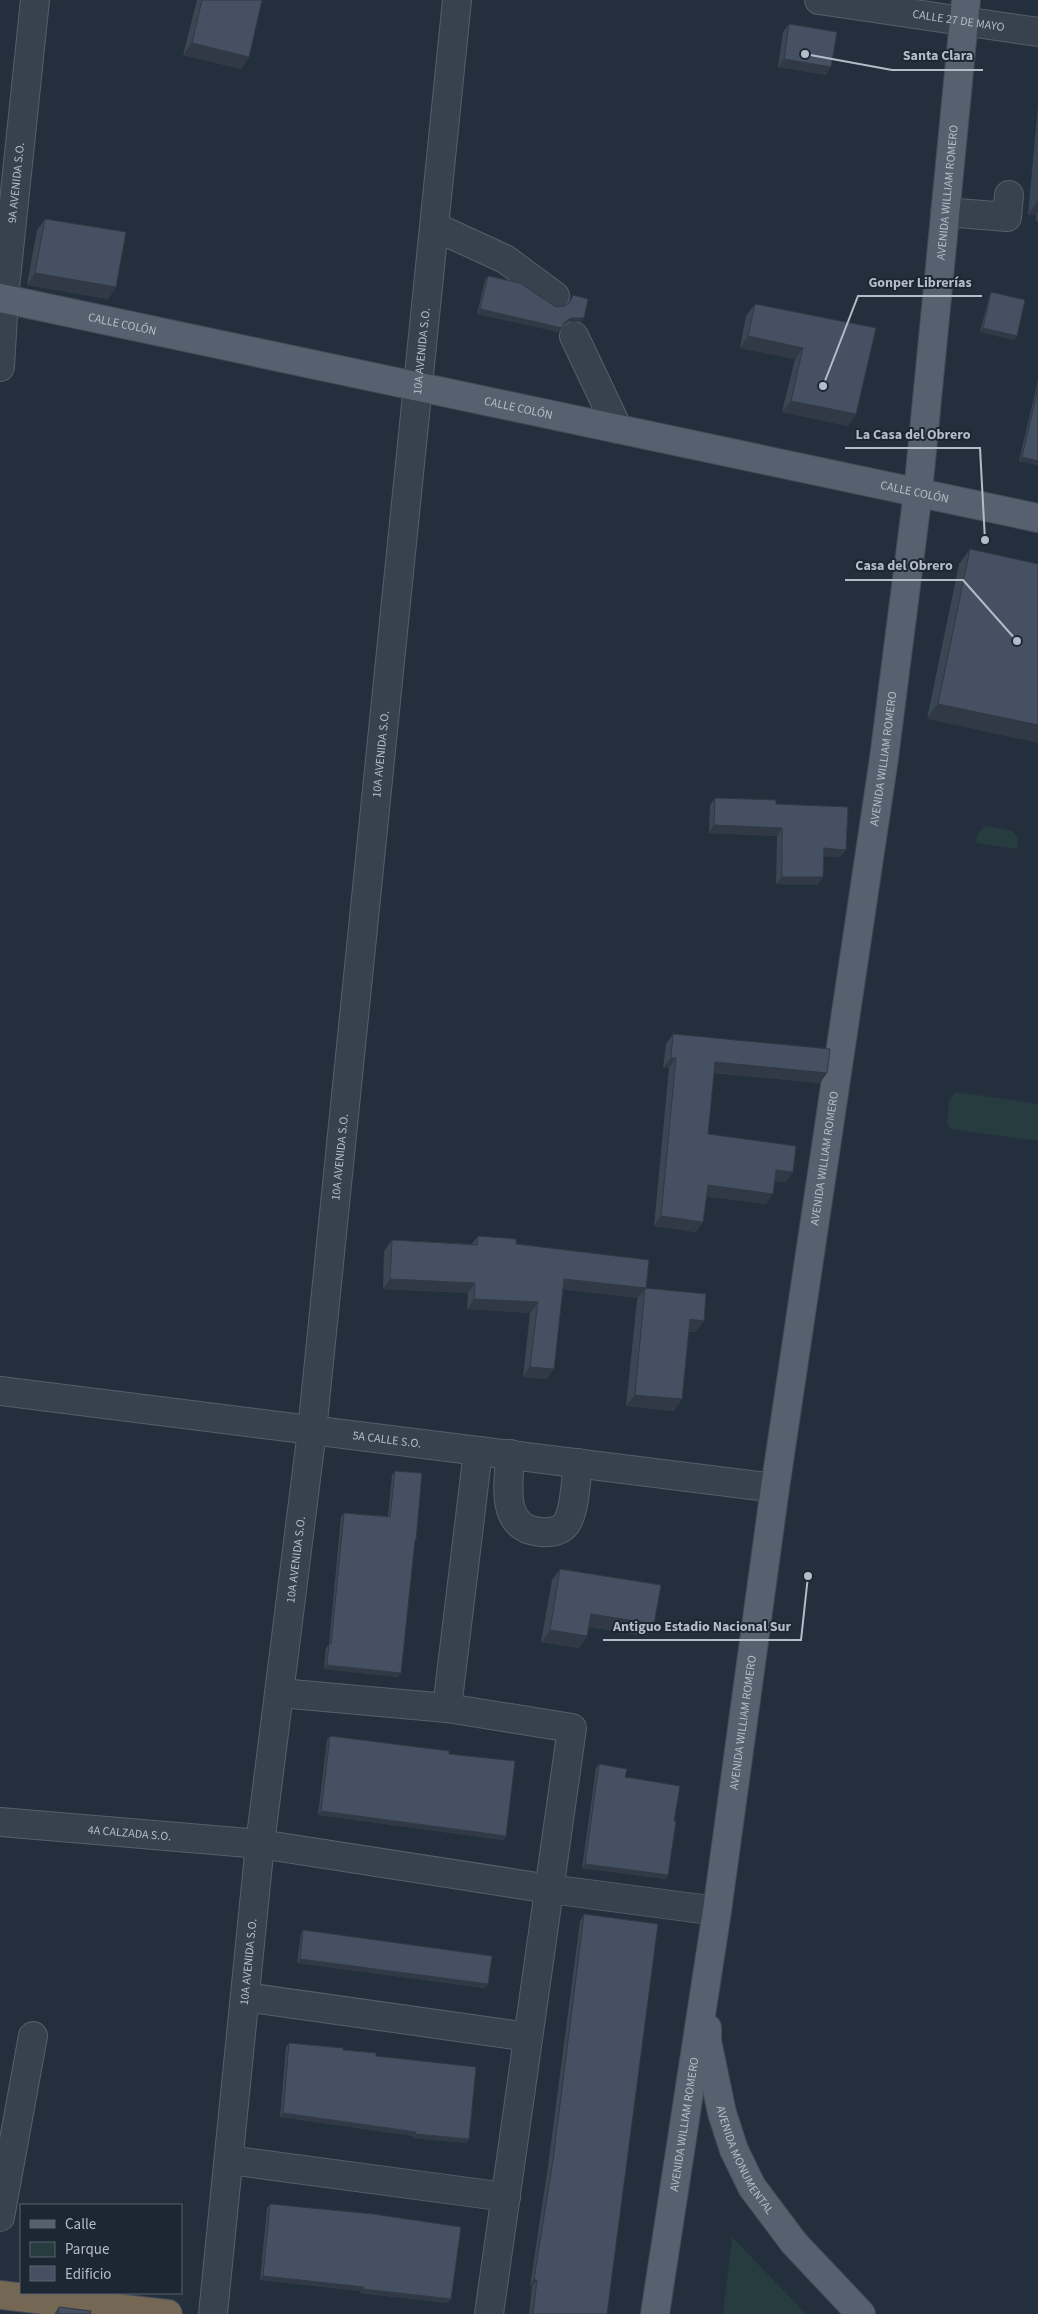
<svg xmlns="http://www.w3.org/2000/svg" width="1038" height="2314" viewBox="0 0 1038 2314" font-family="'Source Sans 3',sans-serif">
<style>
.green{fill:#263c3f}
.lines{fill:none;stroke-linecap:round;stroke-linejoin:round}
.minor-casing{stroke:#565f6c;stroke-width:30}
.major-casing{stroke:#414a57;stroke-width:30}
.highway-casing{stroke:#434c59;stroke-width:30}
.minor{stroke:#38414e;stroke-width:28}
.major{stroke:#56606e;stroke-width:28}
.highway{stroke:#746855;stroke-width:28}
.wall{fill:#3b4654}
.shaded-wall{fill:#303945}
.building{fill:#455162;stroke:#303945}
.labels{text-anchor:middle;stroke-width:4;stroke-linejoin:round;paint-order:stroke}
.street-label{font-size:12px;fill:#b4bcc9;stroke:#1d2633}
.leader{fill:none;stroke:#b4bcc9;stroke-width:2}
.callout-dot{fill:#b4bcc9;stroke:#1d2633;stroke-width:2}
.callout-label{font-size:14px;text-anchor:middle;font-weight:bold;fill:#b4bcc9;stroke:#1d2633;stroke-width:4;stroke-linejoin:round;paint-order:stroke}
</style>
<rect width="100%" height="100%" fill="#242f3e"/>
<path class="green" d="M987,826L1012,831L1018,837L1017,849L976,843C977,834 979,830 987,826Z
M956,1092L1038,1104V1141L951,1129L947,1123L949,1100Z
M732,2237L806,2314H723Z"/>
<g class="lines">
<defs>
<g id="minor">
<path id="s1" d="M819,0L1038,32"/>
<path d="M945,212L1007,217L1009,195"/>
<path d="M435,227L505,259L555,296"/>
<path d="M574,336L618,429"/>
<path id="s2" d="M0,367L4,298L35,0"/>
<path id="s3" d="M0,1391L775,1488"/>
<path d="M510,1454C509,1485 499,1528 541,1532C550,1533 561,1531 566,1524C575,1512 576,1478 578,1463"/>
<path d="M280,1693L447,1708L572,1728L489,2314"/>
<path d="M447,1708L478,1451"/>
<path id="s4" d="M0,1822L260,1844L550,1889L717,1911"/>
<path d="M245,1997L528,2037"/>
<path d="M229,2160L506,2197"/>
<path d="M0,2217L33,2036"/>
<path id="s5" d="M213,2314L260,1844L312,1431L457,0"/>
</g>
<g id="major">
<path id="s6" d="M0,298L1038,518"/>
<path id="s7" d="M707,2028V2041L722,2113L734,2150L752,2187L794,2243L861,2314"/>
<path id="s8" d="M655,2314L717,1911L775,1488L884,758L918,492L966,0"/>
</g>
<path id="highway" d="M0,2295L168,2314"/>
</defs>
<use href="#minor" class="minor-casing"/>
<use href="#major" class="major-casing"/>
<use href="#highway" class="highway-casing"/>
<use href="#minor" class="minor"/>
<use href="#major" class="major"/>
<use href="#highway" class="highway"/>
</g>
<path class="wall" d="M197,0H262L249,57L241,69L183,55Z
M789,24L826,75L778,67L783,32Z
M1038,105V221H1036V215H1028Z
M45,219L116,287L108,299L27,285L37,230Z
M488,276L556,307L565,306L568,303L573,295L581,322H568L563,325L559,332L477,314L485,280Z
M991,292L1014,340L980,332L989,297Z
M755,304L876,328L856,414L848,426L782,412L795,359L740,348L746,316Z
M1038,380V465L1019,461Z
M970,549L1038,564L927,719L959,564Z
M715,798L776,804L846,850L840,857L823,856L818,885L776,884L777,836L709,833L710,805Z
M673,1034L820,1083L714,1073L708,1134L793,1172L786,1182L775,1181L766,1204L706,1196L703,1222L696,1232L654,1226L669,1068H663L666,1044Z
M478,1236L516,1244L645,1288L704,1321L695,1332H689L674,1411L626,1406L637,1300L638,1298L563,1289L554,1369L546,1379L523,1377L530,1313L467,1309L468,1293L383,1289L384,1251L392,1240L472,1244Z
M395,1471L416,1540L414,1543L398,1677L324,1669L326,1648L329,1644L341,1517L344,1513L388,1516L392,1475Z
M560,1569L654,1624L646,1636L589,1627L587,1636L579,1648L541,1642L552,1580Z
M330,1736L449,1754L506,1836L503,1840L318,1815L327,1740Z
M599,1764L625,1777L674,1821L668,1875L665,1879L582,1868L596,1768Z
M584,1914L607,2314H529L532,2286H530L548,2166L580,1921Z
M303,1930L488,1984L485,1988L297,1963L301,1934Z
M289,2043L343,2050L376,2056L469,2139L466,2143L413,2138V2136L280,2117L286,2047Z
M270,2204L448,2303L360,2293L361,2291L260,2280L267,2208Z
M59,2307L90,2314H54Z"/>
<path class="shaded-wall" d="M192,43L249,57L241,69L183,55Z
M784,59L831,67L826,75L778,67Z
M1038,200V212L1036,215H1028Z
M35,273L116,287L108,299L27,285Z
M480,309L562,328L559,332L477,314Z
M571,318H584L581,322H568L561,327L564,323Z
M983,328L1017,336L1014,340L980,332Z
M748,336L803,348L795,359L740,348Z
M791,401L856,414L848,426L782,412Z
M1022,457L1038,461V465L1019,461Z
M938,704L1038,725V743L927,719Z
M714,825L782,828L777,836L709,833Z
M824,848L846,850L840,857L818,856Z
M782,877H823L818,885L776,884Z
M671,1058H676L669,1068H663Z
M715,1062L827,1073L820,1083L708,1072Z
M776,1170L793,1172L786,1182L769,1180Z
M708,1185L773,1194L766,1204L701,1196Z
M661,1216L703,1222L696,1232L654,1226Z
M390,1279L475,1283L468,1293L383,1289Z
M564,1279L646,1288L638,1298L557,1289Z
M474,1299L538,1302L530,1313L467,1309Z
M690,1319L704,1321L695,1332L682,1331Z
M530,1367L554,1369L546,1379L523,1377Z
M635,1395L682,1399L674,1411L626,1406Z
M591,1614L654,1624L646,1636L583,1626Z
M550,1630L587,1636L579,1648L541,1642Z
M327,1665L401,1673L398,1677L324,1669Z
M321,1811L506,1836L503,1840L318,1815Z
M585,1864L668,1875L665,1879L582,1868Z
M300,1959L488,1984L485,1988L297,1963Z
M283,2113L416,2132L413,2136L280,2117Z
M415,2134L469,2139L466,2143L413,2138Z
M263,2276L364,2287L361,2291L260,2280Z
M534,2279L537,2280L532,2286H530Z
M363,2289L451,2299L448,2303L360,2293Z"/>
<path class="building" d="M202,0H262L249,57L192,43Z
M789,24L837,32L831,67L784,59Z
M45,219L126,232L116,287L35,273Z
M488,276L520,283L556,307L565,306L570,302L573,295L588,299L584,318H571L564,323L562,328L480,309Z
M991,292L1025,300L1017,336L983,328Z
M755,304L876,328L856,414L791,401L803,348L748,336Z
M1038,388V461L1022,457Z
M970,549L1038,564V725L938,704Z
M715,798L776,800V804L848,807L846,850L824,848L823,877H782V828L714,825Z
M673,1034L830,1049L827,1073L715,1062L708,1134L796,1146L793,1172L776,1170L773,1194L708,1185L703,1222L661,1216L676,1058H671Z
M478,1236L516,1239V1244L649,1260L646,1288L564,1279L554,1369L530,1367L538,1302L474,1299L475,1283L390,1279L392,1240L477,1245Z
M645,1288L706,1294L704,1321L690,1319L682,1399L635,1395Z
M395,1471L422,1473L416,1540H415L401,1673L327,1665L329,1644H331L344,1513L390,1517Z
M560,1569L661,1585L654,1624L591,1614L587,1636L550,1630Z
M330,1736L449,1751V1754L515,1761L506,1836L321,1811Z
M599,1764L627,1769L625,1777L680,1786L674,1821H676L668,1875L585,1864Z
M584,1914L658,1924L607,2314H533L537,2280L534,2279L553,2160Z
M303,1930L492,1956L488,1984L300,1959Z
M289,2043L343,2048V2050L376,2053V2056L476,2067L469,2139L415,2134L416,2132L283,2113Z
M270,2204L373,2214L461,2227L451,2299L363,2289L364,2287L263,2276Z
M59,2307L91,2311L90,2314H58Z"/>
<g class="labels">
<g class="street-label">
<text dy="4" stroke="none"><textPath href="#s1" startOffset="141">CALLE 27 DE MAYO</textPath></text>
<text dy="4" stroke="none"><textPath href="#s2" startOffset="185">9A AVENIDA S.O.</textPath></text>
<text dy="4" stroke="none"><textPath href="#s8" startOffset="2142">AVENIDA WILLIAM ROMERO</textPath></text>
<text dy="4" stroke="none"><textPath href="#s6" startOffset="125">CALLE COLÓN</textPath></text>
<text dy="4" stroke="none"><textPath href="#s5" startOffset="1974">10A AVENIDA S.O.</textPath></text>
<text dy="4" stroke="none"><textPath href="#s6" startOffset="530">CALLE COLÓN</textPath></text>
<text dy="4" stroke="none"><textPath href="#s6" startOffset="935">CALLE COLÓN</textPath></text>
<text dy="4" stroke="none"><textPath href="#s5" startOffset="1569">10A AVENIDA S.O.</textPath></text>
<text dy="4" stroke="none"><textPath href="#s8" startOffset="1572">AVENIDA WILLIAM ROMERO</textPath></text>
<text dy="4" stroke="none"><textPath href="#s5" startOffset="1164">10A AVENIDA S.O.</textPath></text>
<text dy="4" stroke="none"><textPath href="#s8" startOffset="1168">AVENIDA WILLIAM ROMERO</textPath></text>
<text dy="4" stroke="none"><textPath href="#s3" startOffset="390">5A CALLE S.O.</textPath></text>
<text dy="4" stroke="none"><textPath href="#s5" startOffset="759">10A AVENIDA S.O.</textPath></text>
<text dy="4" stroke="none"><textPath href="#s8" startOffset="598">AVENIDA WILLIAM ROMERO</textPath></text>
<text dy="4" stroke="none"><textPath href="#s4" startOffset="130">4A CALZADA S.O.</textPath></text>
<text dy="4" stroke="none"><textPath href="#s5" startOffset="354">10A AVENIDA S.O.</textPath></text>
<text dy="4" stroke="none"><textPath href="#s8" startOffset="192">AVENIDA WILLIAM ROMERO</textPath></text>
<text dy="4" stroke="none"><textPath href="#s7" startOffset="139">AVENIDA MONUMENTAL</textPath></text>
</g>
</g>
<path class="leader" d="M805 54L892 70H983M823 386L858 296H982M985 540L980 448H845M1017 641L963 580H845M808 1576L801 1640H603"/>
<g class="callout-dot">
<circle cx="805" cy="54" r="5"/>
<circle cx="823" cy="386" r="5"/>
<circle cx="985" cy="540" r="5"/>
<circle cx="1017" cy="641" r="5"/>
<circle cx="808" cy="1576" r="5"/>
</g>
<g class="callout-label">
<text x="938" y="60">Santa Clara</text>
<text x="920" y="287">Gonper Librerías</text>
<text x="913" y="439">La Casa del Obrero</text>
<text x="904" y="570">Casa del Obrero</text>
<text x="702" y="1631">Antiguo Estadio Nacional Sur</text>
</g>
<rect x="20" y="2204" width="162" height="90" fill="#1d2633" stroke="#59626f"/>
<rect x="30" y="2220" width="25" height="8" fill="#56606e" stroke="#59626f"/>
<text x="65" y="2229" font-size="15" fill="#b4bcc9">Calle</text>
<rect x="30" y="2242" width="25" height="15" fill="#263c3f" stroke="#59626f"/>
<text x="65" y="2254" font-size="15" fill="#b4bcc9">Parque</text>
<rect x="30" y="2266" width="25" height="15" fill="#455162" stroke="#59626f"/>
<text x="65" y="2279" font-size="15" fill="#b4bcc9">Edificio</text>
</svg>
